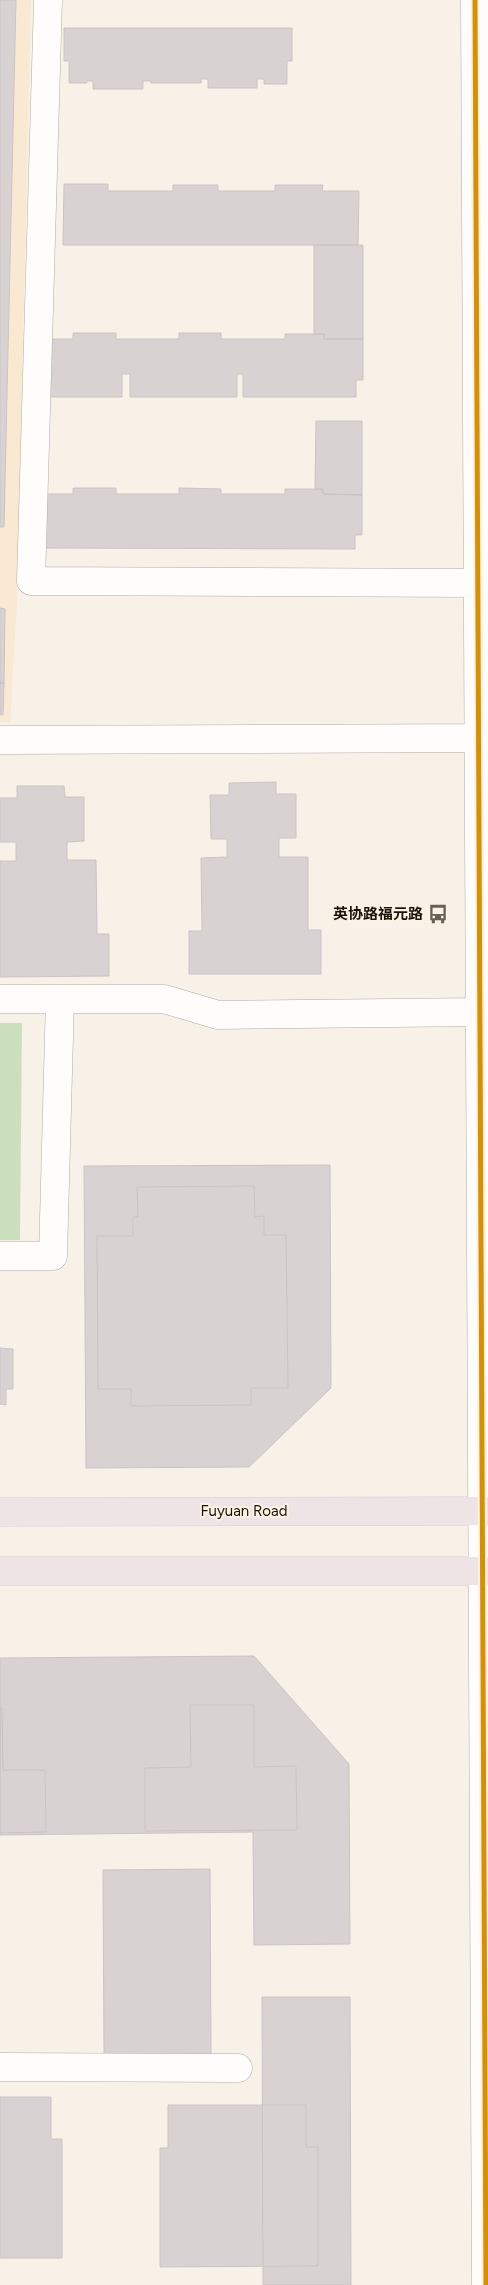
<svg xmlns="http://www.w3.org/2000/svg" width="488" height="2285" viewBox="0 0 488 2285" font-family="Figtree,'Noto Sans SC',sans-serif">
<style>
.built{fill:#f9e9d3}
.green{fill:#cce0c0}
.building{fill:#d9d2d2;stroke:#ccc4c4}
.lines{fill:none;stroke-linecap:round;stroke-linejoin:round}
.minor-casing{stroke:#b2aca3;stroke-width:29}
.major-casing{stroke:#d3d0cb;stroke-width:29}
.minor{stroke:#fefdfc;stroke-width:28}
.major{stroke:#eee4e6;stroke-width:28}
.bus-1-casing{stroke:#fdf2e2;stroke-width:9}
.bus-1{stroke:#d69002;stroke-width:5}
.labels{text-anchor:middle;stroke-width:4;stroke-linejoin:round;paint-order:stroke}
.poi-label{font-size:15px;font-weight:bold;fill:#1b140b;stroke:#fdf2e2;text-anchor:end}
.street-label{font-size:15px;fill:#1b140b;stroke:#fdf2e2}
</style>
<rect width="100%" height="100%" fill="#f7f1e8"/>
<path class="built" d="M0,0H31L17,602L10,722H0Z"/>
<path class="green" d="M0,1023H22L20,1240H0Z"/>
<path class="building" d="M0,0H16L4,527H0Z
M64,28H292V61H287V84H264V79H257V88H208V79H201V83H151V81H143V89H93V81H87V83H69V61H64Z
M64,184H108V191H173V185H218V191H275V185H323L322,191H359L358,245H63Z
M314,245H363V339H324V334H314Z
M73,333H116V339H179V333H221V339H285V334H324V339H363V380H356V397H243V374H237V397H130V374H122V397H46V339H73Z
M316,421H362V495L323,494V489H315Z
M73,488H116V494H179V488L221,489V494H285V489H323V494L362,495V535H355V549L42,548V494H73Z
M0,608L5,609L4,683H0Z
M0,683H4L3,715L0,714Z
M276,782V794H296V838H279V857H308V930H321V974H189V931H202L201,858L227,857V839H211L210,795H229V783Z
M17,786H64L65,797H84V841L67,842V860H96L97,934H109V976L0,977V861H16V842H0V798H17Z
M330,1165L331,1388L249,1467L86,1468L84,1166Z
M254,1186L255,1217L264,1216V1235H286L288,1388H251V1405L131,1406V1389H98L97,1236H133V1217H138L137,1187Z
M0,1348L13,1349V1389H6V1405L0,1404Z
M254,1656L349,1764L350,1944L254,1945L253,1832L0,1835V1658Z
M190,1705H254V1767L296,1766L297,1830L145,1831V1768L191,1767Z
M0,1708H2L3,1770H45L46,1832L0,1833Z
M210,1869L211,2054L104,2055L103,1870Z
M262,1997H350L351,2285H263Z
M0,2097H51V2139H62V2258H0Z
M168,2105H306V2147H318V2266L160,2267V2148H168Z"/>
<g class="lines">
<defs>
<path id="minor" d="M48,0L31,581L478,583
M475,0L486,2285
M0,740L479,738
M0,999H164L218,1015L481,1012
M0,1256H53L60,999
M0,2067L238,2068"/>
<path id="major" d="M0,1512L488,1511
M0,1571H488"/>
</defs>
<use href="#minor" class="minor-casing"/>
<use href="#major" class="major-casing"/>
<use href="#minor" class="minor"/>
<use href="#major" class="major"/>
<defs>
<path id="bus-1" d="M475,0L486,2285"/>
</defs>
<use href="#bus-1" class="bus-1-casing"/>
<use href="#bus-1" class="bus-1"/>
</g>
<defs>
<symbol id="bus-bare" viewBox="-9 -9 18 18"><path d="M-5-6H5V4H4V6H2V4H-2V6H-4V4H-5ZM-3.5-4V0h7V-4ZM-3.5 1.2v1.5H-2V1.2ZM2 1.2v1.5H3.5V1.2Z" fill="#686158" stroke="#fdf2e2" stroke-width="2.5" paint-order="stroke"/></symbol>
</defs>
<g fill-rule="evenodd">
<use href="#bus-bare" x="424" y="900" width="28" height="28"/>
</g>
<g class="labels">
<g class="poi-label">
<text x="423" y="919">英协路福元路</text>
</g>
<g class="street-label">
<text x="244" y="1516">Fuyuan Road</text>
</g>
</g>
</svg>
